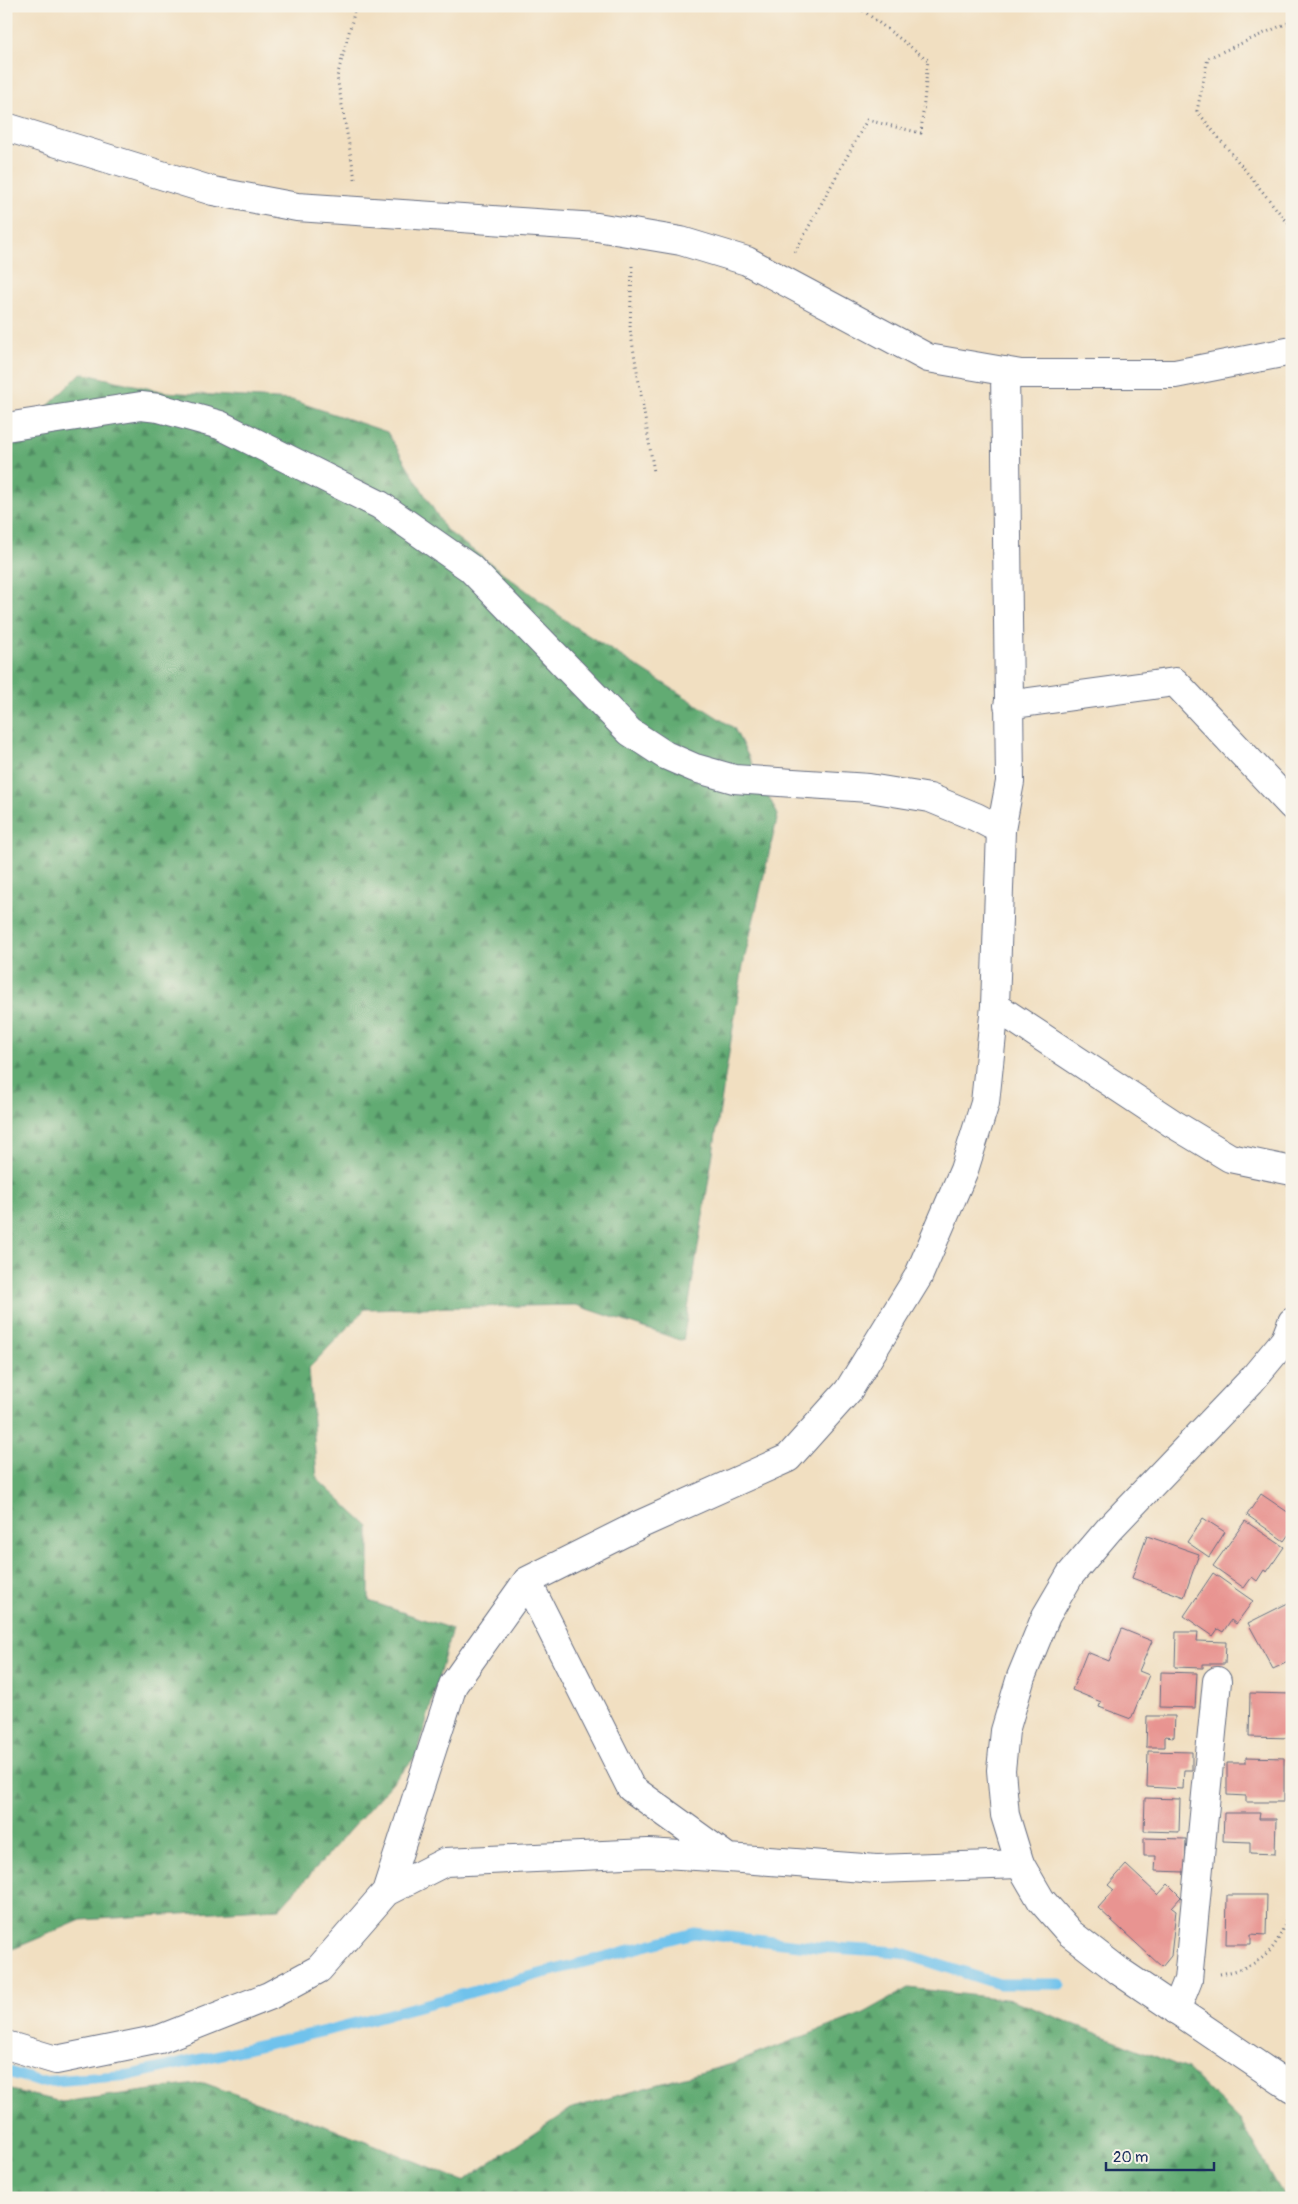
<svg xmlns="http://www.w3.org/2000/svg" width="1298" height="2204" viewBox="0 0 1298 2204" font-family="Pangolin,sans-serif">
<style>
.forest{fill:url(#forest-firs);stroke:#3e6d68}
.lines{fill:none;stroke-linecap:round;stroke-linejoin:round}
.stream{stroke:#70c2ec;stroke-width:11}
.building{fill:#e89491}
.minor-casing{stroke:#666d81;stroke-width:30}
.tertiary-casing{stroke:#666d81;stroke-width:30}
.path{stroke:#666d81;stroke-width:3;stroke-dasharray:1 4;stroke-linecap:butt}
.minor{stroke:#fff;stroke-width:28}
.tertiary{stroke:#fff;stroke-width:28}
</style>
<defs>
<pattern id="forest-firs" width="22" height="20" patternUnits="userSpaceOnUse" patternTransform="scale(1.25)"><rect width="22" height="20" fill="#62ab73"/><path d="M5 1l3.5 6h-7zM16 11l3.5 6h-7z" fill="#508c62"/></pattern>
</defs>
<rect width="100%" height="100%" fill="#f7f3e8"/>
<filter id="ink" filterUnits="userSpaceOnUse"><feTurbulence type="fractalNoise" baseFrequency=".02" numOctaves="2"/><feDisplacementMap in="SourceGraphic" scale="10" xChannelSelector="R" yChannelSelector="G"/><feConvolveMatrix kernelMatrix="1 2 1 2 8 2 1 2 1" color-interpolation-filters="sRGB"/></filter>
<filter id="wash" filterUnits="userSpaceOnUse"><feTurbulence type="fractalNoise" baseFrequency=".0096" numOctaves="4" result="noise"/><feDisplacementMap in="SourceGraphic" scale="20" xChannelSelector="R" yChannelSelector="G"/><feGaussianBlur stdDeviation="1.12" result="paint"/><feColorMatrix in="noise" values="0 0 0 0 0 0 0 0 0 0 0 0 0 0 0 0 0 1.4 0 .05"/><feComposite in="paint" operator="in"/></filter>
<g filter="url(#wash)">
<rect width="100%" height="100%" fill="#f1dfc1"/>
<path class="forest" d="M81,373L165,392L292,400L387,432L446,530L572,625L734,728L778,815L743,965L683,1341L576,1305L365,1309L309,1368L317,1479L369,1527V1601L452,1629L417,1755L280,1908L81,1920L6,1952V421L26,428Z
M909,1988L1013,2000L1187,2069L1240,2120L1285,2198H6V2089L62,2102L204,2083L361,2139L463,2181L572,2108L732,2064L864,2013Z"/>
<g class="lines">
<path class="stream" d="M6,2071L40,2082L130,2075L329,2030L694,1933L817,1947L899,1952L999,1984H1060"/>
</g>
<g id="blocks">
<path class="building" d="M1261,1494L1292,1515V1530L1284,1541L1247,1515Z
M1203,1518L1225,1532L1209,1557L1187,1542Z
M1245,1521L1284,1547L1267,1572L1264,1570L1257,1581L1252,1577L1244,1588L1213,1566Z
M1147,1536L1199,1554L1184,1597L1132,1578Z
M1213,1573L1253,1601L1236,1624L1231,1620L1223,1632L1218,1629L1213,1636L1184,1616Z
M1292,1601V1660L1273,1669L1248,1623Z
M1122,1629L1152,1641L1139,1671L1149,1675L1131,1719L1099,1707L1101,1702L1072,1690L1087,1652L1109,1661Z
M1176,1632H1198L1197,1641L1226,1642L1225,1664H1203V1668L1175,1667Z
M1161,1672L1197,1673L1195,1708L1160,1707Z
M1250,1693L1292,1694V1738L1249,1737Z
M1147,1716H1175L1174,1737L1165,1736V1747H1146Z
M1148,1751L1192,1752V1770H1184L1183,1789L1147,1787Z
M1246,1757L1284,1758V1802H1246V1796L1227,1795V1763H1246Z
M1145,1798L1180,1799L1179,1832L1144,1831Z
M1224,1813H1260L1259,1819H1276L1275,1854L1250,1853V1842L1223,1841Z
M1144,1838L1186,1839L1185,1872L1155,1871L1156,1856H1144Z
M1126,1865L1158,1895L1168,1884L1181,1897L1172,1907L1176,1910L1171,1956L1162,1967L1098,1908L1114,1890L1108,1885Z
M1227,1895H1267L1266,1935L1251,1934V1944H1226Z"/>
</g>
</g>
<g filter="url(#ink)">
<use href="#blocks" fill-opacity="0" stroke="#666d81" stroke-width="1"/>
<g class="lines">
<defs>
<path id="minor" d="M6,127L213,191L297,207L597,227L681,241L747,261L928,358L1021,374H1175L1292,351
M6,427L141,406L159,408L220,425L380,505L470,568L630,732L665,755L695,768L734,779L869,788L930,798L976,817L1001,830
M1008,705L1175,682L1292,806
M995,1006L1172,1123L1230,1158L1292,1171
M527,1581L631,1788L728,1858L877,1869L1020,1864
M386,1892L445,1862L648,1853L728,1858
M1176,2010L1188,1980L1217,1681
M6,2045L56,2060L160,2039L269,1996L319,1969L386,1892L453,1685L527,1581L641,1524L788,1458L848,1391L918,1277L964,1170L985,1103L995,1006L1001,830L1010,782L1005,371"/>
<path id="tertiary" d="M1292,1322L1285,1340L1251,1381L1110,1528L1070,1575L1046,1616L1021,1677L1005,1731L1001,1770L1005,1815L1020,1864L1041,1900L1070,1933L1119,1971L1292,2088"/>
</defs>
<use href="#minor" class="minor-casing"/>
<use href="#tertiary" class="tertiary-casing"/>
<path class="path" d="M1292,21L1208,58L1197,111L1292,228
M355,179L337,77L356,6
M795,252L867,120L921,133L928,60L857,6
M632,266L630,329L654,472
M1220,1974C1271,1965 1283,1942 1292,1894"/>
<use href="#minor" class="minor"/>
<use href="#tertiary" class="tertiary"/>
</g>
</g>
<rect width="1298" height="2204" fill="none" stroke="#f7f3e8" stroke-width="25"/>
<path d="M1106 2162v8h108v-8" fill="none" stroke="#1b2f5e" stroke-width="2.5"/>
<text x="1113" y="2162" font-size="15" fill="#1b2f5e" stroke="#f7f3e8" stroke-width="4" paint-order="stroke">20 m</text>
</svg>
